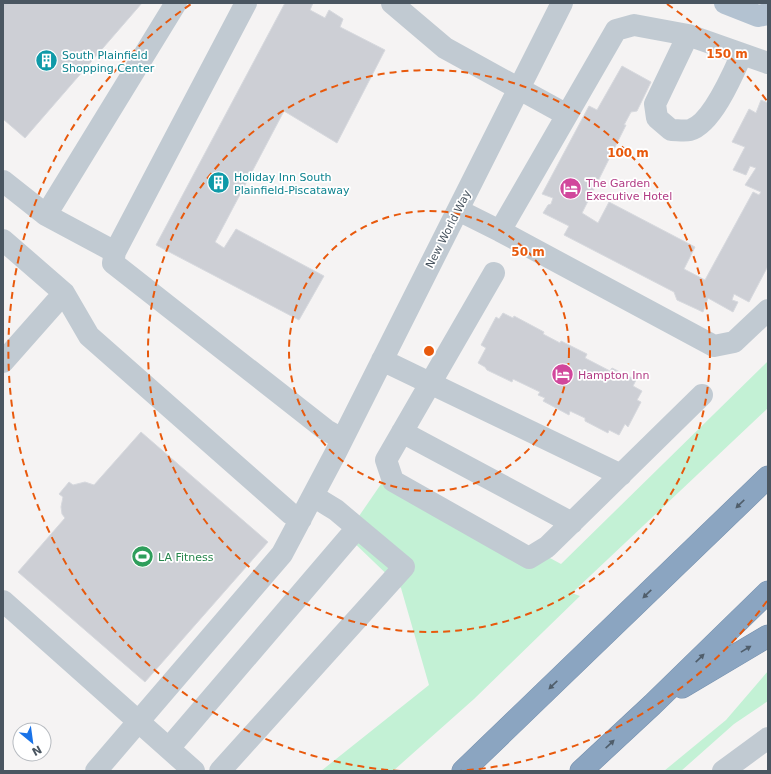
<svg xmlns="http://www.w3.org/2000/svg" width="771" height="774" viewBox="0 0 771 774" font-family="'DejaVu Sans',sans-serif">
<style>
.green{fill:#c3f1d5}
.building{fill:#cdcfd5;stroke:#d7d9de}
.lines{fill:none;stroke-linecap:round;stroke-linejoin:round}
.highway-casing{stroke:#7690ad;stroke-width:23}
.minor{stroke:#c1cad2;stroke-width:22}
.major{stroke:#b3c2d1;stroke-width:22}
.highway{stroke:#8ba5c1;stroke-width:22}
.oneway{fill:#505e6b}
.ring{fill:none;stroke:#e8590c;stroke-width:2;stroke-dasharray:7 5}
.labels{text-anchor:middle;stroke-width:3.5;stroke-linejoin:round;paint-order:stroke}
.culture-label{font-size:11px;fill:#0d838f;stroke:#fff;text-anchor:start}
.hotel-label{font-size:11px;fill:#b23c85;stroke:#fff;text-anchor:start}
.street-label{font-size:11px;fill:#4a5661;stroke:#fff}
.leisure-label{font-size:11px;fill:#27864d;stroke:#fff;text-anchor:start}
.centre{fill:#e8590c;stroke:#fff;stroke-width:2}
.ring-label{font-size:12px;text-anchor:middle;font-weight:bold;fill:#e8590c;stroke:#fff;stroke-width:3.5;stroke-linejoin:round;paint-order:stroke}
</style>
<rect width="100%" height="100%" fill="#f5f3f3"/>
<path class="green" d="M768,361V408L572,593L580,596L474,699L393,771H321L429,685L401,588L346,535L390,471L561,564Z
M768,671V701L734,724L681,771H664L726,720Z"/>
<path class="building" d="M3,3H142L25,138L3,119Z
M285,3H313L310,10L325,18L329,10L343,19L340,27L385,50L337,143L284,111L215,242L224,248L236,229L324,276L299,320L156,245Z
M622,66L651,82L637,111L631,112L624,125H626L582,213L598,223L609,202L695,247L684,269L705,280L753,192L759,195L761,192L745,185L756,168L750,166L746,175L733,170L745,147L732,142L749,109L756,113L761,100L768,103V266L749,302L734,294L732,300L738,302L733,312L708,298L703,312L677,300L674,292L564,235L569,226L543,213L548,205L551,204L553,198L542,194L589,106L597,110Z
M503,313L513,318L514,316L544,332L543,334L560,343L561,341L587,354L585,358L610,371L612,368L636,380L633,386L642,391L637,400L641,402L628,427L625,424L619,435L609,430L608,433L585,421V418L570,411L569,415L543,401L545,398L538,395L540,392L513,379L512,382L487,370L485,367L478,363L486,348L481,345L496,317L499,319Z
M141,432L268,542L145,682L18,572L65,518L62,514L61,507L63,497L59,494L69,482L73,485L85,482L94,485Z"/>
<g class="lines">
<defs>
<path id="highway" d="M682,687L768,636
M463,771L768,477
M581,771L652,705L768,592"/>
</defs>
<use href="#highway" class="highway-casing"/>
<path class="minor" d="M246,3L115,252L113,263L326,430L342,439
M392,3L445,48L567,115
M688,35L655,104L657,118L671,130C677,130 685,131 690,130C712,124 733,74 742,54
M3,181L46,215L115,252
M458,210L500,231L714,346L734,342L768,310
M46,215L176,3
M500,231L616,30L634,25L688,35L768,63
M3,240L64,293L89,336L291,514L301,519
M494,273L386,460L393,481L529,558L547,547L702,395
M382,360L621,475
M3,362L64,293
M402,432L572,523
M3,601L194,771
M169,748L357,528
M96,771L282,554L335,454L562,3
M220,771L404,567L336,510L313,496
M723,771L768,738"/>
<path class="major" d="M725,3L758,16L768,14"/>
<use href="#highway" class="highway"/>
</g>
<defs><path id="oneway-solid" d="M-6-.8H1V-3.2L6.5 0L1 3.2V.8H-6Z"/></defs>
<g class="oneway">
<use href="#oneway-solid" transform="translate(740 504) rotate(136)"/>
<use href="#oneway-solid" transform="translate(647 594) rotate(136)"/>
<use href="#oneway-solid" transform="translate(746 649) rotate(-31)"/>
<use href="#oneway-solid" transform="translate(700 658) rotate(-44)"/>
<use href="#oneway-solid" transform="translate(553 685) rotate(136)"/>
<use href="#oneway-solid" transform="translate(610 744) rotate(-43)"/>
</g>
<g class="ring">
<circle cx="429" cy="351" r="140"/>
<circle cx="429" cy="351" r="281"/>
<path d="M767 601A421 421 0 0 1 458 771M400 771A421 421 0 0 1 191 4M667 4A421 421 0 0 1 767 101"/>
</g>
<defs>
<symbol id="building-disc" viewBox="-11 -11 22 22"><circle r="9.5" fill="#0f9aa8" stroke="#fff"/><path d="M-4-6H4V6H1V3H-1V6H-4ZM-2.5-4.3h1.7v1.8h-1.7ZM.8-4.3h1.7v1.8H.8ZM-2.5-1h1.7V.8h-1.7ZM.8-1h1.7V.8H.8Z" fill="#fff"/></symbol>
<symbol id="hotel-disc" viewBox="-11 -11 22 22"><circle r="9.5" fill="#d1479c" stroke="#fff"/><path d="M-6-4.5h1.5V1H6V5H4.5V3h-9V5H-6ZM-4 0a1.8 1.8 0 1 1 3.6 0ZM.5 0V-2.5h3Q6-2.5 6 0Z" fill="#fff"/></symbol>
<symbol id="stadium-disc" viewBox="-11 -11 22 22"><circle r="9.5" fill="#2e9e5b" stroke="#fff"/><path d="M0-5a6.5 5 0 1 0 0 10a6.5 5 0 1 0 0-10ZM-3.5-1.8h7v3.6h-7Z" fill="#fff"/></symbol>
</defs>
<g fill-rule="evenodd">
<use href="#building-disc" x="34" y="48" width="25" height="25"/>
<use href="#building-disc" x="206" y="170" width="25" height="25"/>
<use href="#hotel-disc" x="558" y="176" width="25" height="25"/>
<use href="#hotel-disc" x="550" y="362" width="25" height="25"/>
<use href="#stadium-disc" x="130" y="544" width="25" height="25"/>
</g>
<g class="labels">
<g class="culture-label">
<text x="62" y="59">South Plainfield<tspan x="62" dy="13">Shopping Center</tspan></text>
<text x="234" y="181">Holiday Inn South<tspan x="234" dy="13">Plainfield-Piscataway</tspan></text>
</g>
<g class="hotel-label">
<text x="586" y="187">The Garden<tspan x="586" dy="13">Executive Hotel</tspan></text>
<text x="578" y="379">Hampton Inn</text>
</g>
<g class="street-label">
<text transform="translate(448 229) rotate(-63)" y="4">New World Way</text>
</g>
<g class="leisure-label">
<text x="158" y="561">LA Fitness</text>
</g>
</g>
<circle cx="429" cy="351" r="6" class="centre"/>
<g class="ring-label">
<text x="727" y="58">150 m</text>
<text x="628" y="157">100 m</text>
<text x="528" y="256">50 m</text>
</g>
<rect width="771" height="774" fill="none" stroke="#4a5661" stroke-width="8"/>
<g transform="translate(32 742) rotate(151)"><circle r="19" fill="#ffffff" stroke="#b7bbc0"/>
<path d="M0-3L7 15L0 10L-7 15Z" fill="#1a73e8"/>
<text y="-6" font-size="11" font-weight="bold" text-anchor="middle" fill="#4a5661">N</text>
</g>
</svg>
